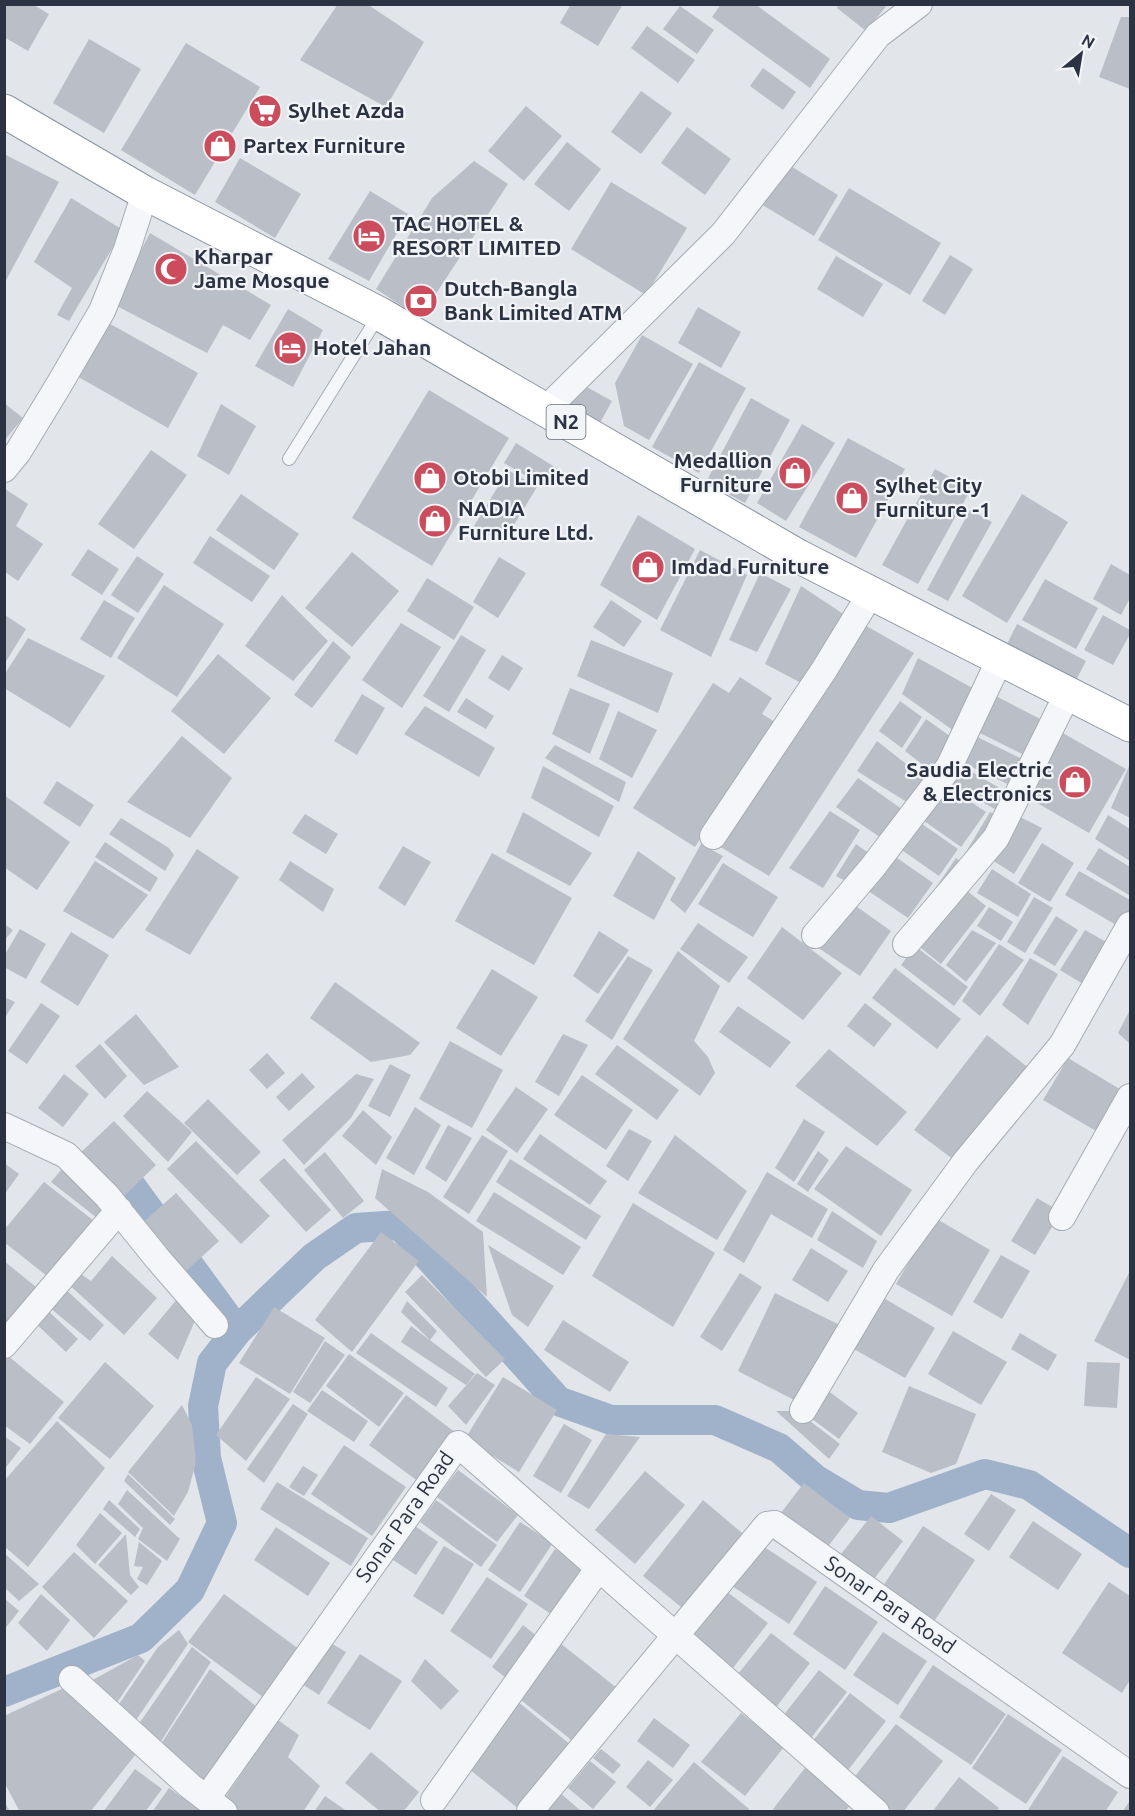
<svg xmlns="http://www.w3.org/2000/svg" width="1135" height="1816" viewBox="0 0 1135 1816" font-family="Ubuntu,sans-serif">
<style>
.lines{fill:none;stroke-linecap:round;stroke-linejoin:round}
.canal{stroke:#9fb2c9;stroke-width:30}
.building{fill:#babec7}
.lane-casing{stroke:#a7acb4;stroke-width:14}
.street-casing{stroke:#a7acb4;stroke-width:28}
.highway-casing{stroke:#8a93a1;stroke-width:35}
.lane{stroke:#f5f6f9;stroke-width:12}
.street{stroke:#f5f6f9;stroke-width:26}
.highway{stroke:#fff;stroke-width:33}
.labels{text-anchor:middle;stroke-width:4.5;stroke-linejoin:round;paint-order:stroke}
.shield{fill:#f2f4f8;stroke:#676d79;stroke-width:1.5}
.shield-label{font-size:20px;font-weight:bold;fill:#2b3342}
.poi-label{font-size:21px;font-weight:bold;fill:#2b3342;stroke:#f2f4f8;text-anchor:start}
.street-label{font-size:21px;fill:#2b3342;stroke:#f2f4f8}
</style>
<rect width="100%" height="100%" fill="#e2e5ea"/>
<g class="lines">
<path class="canal" d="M98,1166L128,1182L237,1331
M4,1692L141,1638L190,1590L222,1523L206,1458L203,1406L212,1363L237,1331L314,1257L356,1228L400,1225L558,1401L611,1420H715L779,1448L816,1480L858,1505L889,1508L985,1474L1029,1485L1130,1553"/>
</g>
<path class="building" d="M4,4H32L49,14L28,51L4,37Z
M338,4H367L424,42L386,107L300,60Z
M571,4H623L598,46L560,23Z
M721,4H755L830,59L810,88L712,17Z
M839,4H888L866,31L837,8Z
M680,6L714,30L697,54L663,29Z
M1121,17H1130V89L1099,77Z
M647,26L695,60L678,83L631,48Z
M89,39L141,69L104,133L53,103Z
M186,43L260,87L195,195L121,150Z
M763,68L796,92L783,110L750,86Z
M641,91L672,113L641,154L611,132Z
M526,106L562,136L524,181L488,151Z
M687,127L731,159L705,195L661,163Z
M567,142L601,169L569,211L534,184Z
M4,154L59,182L4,284Z
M240,158L301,194L275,238L215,202Z
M474,161L508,184L420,318L376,289L432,198Z
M784,162L838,195L814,236L759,203Z
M611,182L687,228L646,295L571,249Z
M849,188L941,243L910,295L818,240Z
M370,191L408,214L369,281L328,259Z
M71,198L123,230L69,321L57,315L72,288L34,262Z
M150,233L271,305L250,340L223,325L207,353L113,304Z
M950,255L973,269L945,315L922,301Z
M836,256L883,284L863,317L817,289Z
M698,307L741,332L721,368L678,343Z
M288,309L323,330L293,387L255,366Z
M105,321L198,373L168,428L75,375Z
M642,335L693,364L649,440L624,426L615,383Z
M699,362L746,388L699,473L652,447Z
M578,382L612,401L596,430L562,411Z
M429,390L509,438L432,566L352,518Z
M751,398L790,420L745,503L706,482Z
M4,403L23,418L4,441Z
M221,404L256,426L229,475L197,456Z
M802,424L835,443L786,521L757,503Z
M848,438L905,469L856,558L799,527Z
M516,443L558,469L547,488L504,463Z
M151,450L187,475L134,549L98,524Z
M935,469L971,489L918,584L882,565Z
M508,470L537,487L503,543L474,526Z
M5,489L28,504L16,526L43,544L18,581L5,572Z
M241,494L299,534L274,570L216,530Z
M1022,494L1068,522L1007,623L962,596Z
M970,510L992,522L948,601L927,590Z
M638,515L695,549L657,620L600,585Z
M210,536L270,576L252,602L193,563Z
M88,549L119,569L102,595L71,575Z
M700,550L747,575L711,657L660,630Z
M352,552L399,591L352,647L305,608Z
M137,556L164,574L138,613L111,595Z
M499,557L526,573L498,618L473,602Z
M1111,564L1130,575V598L1121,615L1093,599Z
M760,573L791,589L757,652L729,640Z
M427,578L474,607L454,640L407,611Z
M1045,579L1098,608L1076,649L1022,620Z
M164,585L224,624L177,697L117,658Z
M801,586L851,619L807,686L765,664Z
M282,595L328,641L293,681L245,646Z
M104,600L135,618L111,658L80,639Z
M611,600L642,621L624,647L593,627Z
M5,615L26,629L5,663Z
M1103,615L1130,630V634L1113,665L1084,650Z
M401,623L441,647L402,708L362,680Z
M861,623L914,653L769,876L717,845Z
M1017,624L1086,661L1071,690L1002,654Z
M461,635L486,650L449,712L423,696Z
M28,638L105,676L70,728L4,688V675Z
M591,640L673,673L658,713L577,676Z
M333,641L351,657L312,708L294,695Z
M218,654L271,698L224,754L171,711Z
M502,655L523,668L509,691L488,678Z
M918,658L978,691L954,731L902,694Z
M740,677L772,698L762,714L775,722L695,847L633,808L713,683L729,693Z
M570,688L610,704L590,754L552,734Z
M990,693L1046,722L1030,758L972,729Z
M362,694L385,708L357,755L334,741Z
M466,698L494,716L486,729L457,712Z
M900,701L922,717L902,748L879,731Z
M425,706L495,748L479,777L404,734Z
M618,711L657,730L632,778L599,759Z
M926,719L954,739L931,771L905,751Z
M1061,732L1126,769L1089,833L1025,796Z
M969,733L1028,762L1014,787L957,760Z
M182,736L232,778L190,838L127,802Z
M877,741L929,782L913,806L857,771Z
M555,745L626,782L619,802L545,758Z
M958,764L1010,794L1000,812L947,782Z
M1130,764V818L1111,808Z
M543,766L614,806L599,837L531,798Z
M858,778L906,812L884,840L836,807Z
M57,781L94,805L80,827L43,803Z
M941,782L986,812L961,847L917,816Z
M4,795L70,842L37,890L4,867Z
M830,811L860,830L823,888L789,868Z
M523,812L592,853L570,886L506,852Z
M990,812L1003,819L971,862L963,857Z
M305,814L338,834L326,854L292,833Z
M1108,815L1130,829V861L1095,839Z
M1018,816L1042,828L1014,874L992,860Z
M121,818L169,848L174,855L165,871L109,834Z
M915,819L958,849L939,876L896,846Z
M105,842L158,878L150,892L95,857Z
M1042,843L1074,863L1050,902L1018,883Z
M701,844L723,856L685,913L670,900Z
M856,844L874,857L851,884L836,876Z
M403,846L431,862L405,906L378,888Z
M1099,848L1130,867V892L1129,895L1086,869Z
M197,849L239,877L190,955L145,930Z
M638,851L676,878L654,920L613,896Z
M492,853L572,898L534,965L455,921Z
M890,853L933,883L908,918L864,888Z
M956,858L968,867L935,905L928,899Z
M95,861L148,895L113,939L63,911Z
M290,861L334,889L323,912L279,880Z
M723,863L778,897L753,937L698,904Z
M992,869L1031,894L1018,917L977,893Z
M1079,871L1130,900V915L1123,929L1065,895Z
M961,886L986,906L941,964L916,944Z
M1034,897L1053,908L1025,953L1007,942Z
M846,899L891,931L860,976L814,945Z
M989,907L1013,922L1001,941L977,926Z
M1056,916L1078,930L1055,966L1033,953Z
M698,923L748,957L729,983L680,949Z
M4,924L13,930L4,941Z
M782,927L842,973L803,1020L747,978Z
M20,929L46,944L26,979L4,967V956Z
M972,930L996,943L966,982L946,965Z
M1085,930L1108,943L1083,984L1060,970Z
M599,931L629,950L598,994L573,976Z
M71,932L109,955L78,1006L40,982Z
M999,944L1024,960L980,1016L962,1001Z
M915,946L968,987L954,1006L901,965Z
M678,951L720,986L694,1041L708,1057L715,1073L700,1096L623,1039Z
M628,956L653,970L612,1040L585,1021Z
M1030,958L1058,974L1028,1025L1002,1005Z
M895,968L961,1019L937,1049L872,998Z
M492,969L538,997L501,1056L456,1028Z
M335,982L420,1043L410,1055L371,1062L310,1018Z
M4,997L15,1002L4,1019Z
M41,1003L60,1016L27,1064L8,1051Z
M865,1003L892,1024L874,1047L847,1026Z
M738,1006L791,1042L770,1068L719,1032Z
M1130,1010V1044L1118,1033Z
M136,1014L179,1067L144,1085L104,1042Z
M563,1034L588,1045L559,1096L535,1082Z
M987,1035L1030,1069L958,1163L914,1130Z
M450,1041L503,1070L472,1128L419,1099Z
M100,1044L127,1076L105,1099L75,1066Z
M617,1045L679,1090L657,1120L595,1074Z
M829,1049L907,1112L877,1146L795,1086Z
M267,1053L285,1073L267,1089L249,1070Z
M1068,1058L1128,1094L1103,1135L1043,1100Z
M390,1064L411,1075L390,1117L368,1106Z
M302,1073L315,1087L289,1111L276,1097Z
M64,1074L89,1094L63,1127L38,1108Z
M356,1074L374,1079L351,1118L304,1165L282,1140Z
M582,1075L633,1110L606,1150L554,1115Z
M516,1087L548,1109L517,1153L486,1130Z
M147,1091L192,1132L168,1162L123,1116Z
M208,1099L261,1152L237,1175L184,1123Z
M415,1107L441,1125L414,1175L386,1158Z
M363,1110L392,1137L376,1165L342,1136Z
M804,1119L825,1132L794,1182L775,1168Z
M114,1121L156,1165L120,1200L77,1156Z
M448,1125L472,1138L446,1182L425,1168Z
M629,1129L652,1141L628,1181L606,1166Z
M540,1134L607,1181L590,1205L523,1159Z
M482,1135L508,1151L469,1214L443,1197Z
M675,1135L747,1191L717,1240L638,1193Z
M196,1141L270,1216L241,1244L167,1169Z
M846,1146L912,1190L881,1236L814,1189Z
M818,1151L829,1160L808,1192L797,1184Z
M325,1152L364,1201L343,1218L304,1170Z
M284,1158L331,1210L306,1232L259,1180Z
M510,1159L601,1216L586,1240L496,1182Z
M4,1163L19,1174L4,1195Z
M66,1164L112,1208L101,1221L51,1182Z
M382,1169L428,1192L483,1232L487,1297L375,1198Z
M767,1172L828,1209L812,1238L771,1214L744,1263L723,1250Z
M44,1182L98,1224L52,1280L4,1242V1230Z
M494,1192L581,1247L563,1275L476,1221Z
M176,1193L219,1241L183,1274L139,1226Z
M1037,1198L1061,1212L1035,1255L1011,1241Z
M633,1203L715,1253L673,1327L592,1276Z
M832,1211L877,1241L863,1268L817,1240Z
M935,1218L990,1250L952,1316L896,1284Z
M381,1232L419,1261L352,1352L315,1320Z
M488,1245L554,1286L528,1327L512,1315Z
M811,1248L848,1271L828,1302L792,1280Z
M1001,1255L1030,1271L1002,1319L973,1302Z
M112,1256L157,1298L124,1335L65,1281L75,1270L91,1281Z
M4,1261L36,1287L8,1322L4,1319Z
M1130,1271V1360L1094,1341Z
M740,1273L762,1287L722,1351L700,1337Z
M422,1275L505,1359L486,1377L405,1292Z
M62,1286L104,1325L90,1341L44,1303Z
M775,1293L844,1327L798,1402L738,1371Z
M882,1297L935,1328L905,1378L852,1348Z
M178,1298L197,1316L178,1360L148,1334Z
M407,1301L437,1331L430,1340L401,1312Z
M274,1307L325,1338L290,1394L239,1363Z
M45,1308L78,1339L66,1352L33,1321Z
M563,1320L629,1362L610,1392L544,1350Z
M411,1326L475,1374L466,1385L401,1342Z
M953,1331L1007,1362L981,1405L928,1374Z
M371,1333L448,1388L436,1407L356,1353Z
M1020,1333L1057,1355L1048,1371L1011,1349Z
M325,1341L345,1355L310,1403L293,1392Z
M349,1354L404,1393L379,1427L326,1386Z
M7,1355L64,1402L30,1444L4,1425V1357Z
M105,1362L154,1406L110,1459L58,1418Z
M1087,1362L1120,1363L1117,1408L1084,1406Z
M477,1373L495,1385L466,1425L448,1406Z
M256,1377L290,1399L246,1461L216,1435Z
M503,1377L557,1410L519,1472L465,1439Z
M909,1386L976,1414L956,1464L931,1473L882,1452Z
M322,1390L368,1421L354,1442L307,1411Z
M827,1390L858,1413L839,1439L808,1416Z
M406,1395L456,1433L419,1482L369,1445Z
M293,1404L308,1414L264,1483L247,1469Z
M182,1405L192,1425L196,1462L188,1492L174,1516L128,1472Z
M776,1411H792L806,1418L840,1444L829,1459Z
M57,1421L105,1468L28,1567L4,1546V1481Z
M564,1424L592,1440L561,1493L533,1476Z
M606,1434L640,1437L589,1509L567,1496Z
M4,1436L21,1448L4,1470Z
M344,1445L406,1487L372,1536L311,1494Z
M303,1466L318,1475L304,1496L289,1487Z
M458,1470L518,1515L497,1542L437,1497Z
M645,1471L685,1505L635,1564L595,1530Z
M128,1474L175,1519L170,1525L124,1481Z
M277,1482L368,1538L351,1566L260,1509Z
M804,1483L850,1518L826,1549L780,1514Z
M127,1490L180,1539L167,1561L138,1539L143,1528L118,1504Z
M991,1494L1016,1510L989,1551L964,1534Z
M109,1500L140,1529L135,1537L103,1509Z
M436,1500L497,1545L481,1567L420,1522Z
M703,1500L748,1538L686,1611L643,1576Z
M100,1513L122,1533L95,1564L76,1545Z
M871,1516L903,1541L871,1583L838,1558Z
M1033,1521L1082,1554L1058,1590L1009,1557Z
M520,1522L553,1543L520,1592L488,1570Z
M415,1526L438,1542L416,1575L393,1560Z
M923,1526L975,1560L935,1620L883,1586Z
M276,1527L330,1563L308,1596L254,1560Z
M126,1534L130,1575L139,1587L131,1595L98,1565Z
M139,1542L162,1561L147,1585L137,1579L143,1567L134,1566Z
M760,1544L817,1582L789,1624L732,1586Z
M444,1546L474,1564L443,1615L413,1596Z
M555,1549L585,1568L554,1616L524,1596Z
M74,1552L128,1601L94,1638L42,1587Z
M4,1553L39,1584L19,1601L4,1587Z
M487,1577L528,1604L491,1659L450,1631Z
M1109,1582L1130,1596V1680L1122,1693L1062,1653Z
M825,1586L878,1622L845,1670L793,1634Z
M722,1588L768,1623L733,1668L687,1633Z
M41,1594L70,1620L47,1651L18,1623Z
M224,1594L307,1655L271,1703L188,1642Z
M4,1598L19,1611L4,1630Z
M523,1625L537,1636L506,1678L492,1667Z
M179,1630L188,1644L132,1726L115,1710L158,1647Z
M883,1632L927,1661L898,1705L853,1675Z
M771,1633L810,1663L774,1710L734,1679Z
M329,1642L346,1652L319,1695L302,1684Z
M560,1643L622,1692L579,1746L517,1697Z
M192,1647L211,1662L155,1751L134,1731Z
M360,1654L402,1681L370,1730L327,1703Z
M138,1655L145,1661L114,1707L89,1682Z
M425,1659L459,1691L441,1710L411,1681Z
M933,1665L1006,1714L971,1765L899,1717Z
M210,1669L262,1711L208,1792L157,1750Z
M819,1670L847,1692L807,1743L779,1721Z
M66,1687L136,1754L90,1812H20L4,1782V1716Z
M850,1693L886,1721L845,1774L809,1746Z
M517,1701L571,1745L519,1809L464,1765Z
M741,1713L784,1747L745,1796L701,1762Z
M1008,1714L1062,1750L1026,1804L972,1768Z
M654,1718L690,1745L673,1768L637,1741Z
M278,1720L299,1735L288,1757L320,1786L303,1812H241L224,1799Z
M896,1724L943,1761L903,1812H893L852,1780Z
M601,1749L621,1765L613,1774L593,1758Z
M371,1752L419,1792L403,1812H381L345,1783Z
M1063,1756L1118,1792L1105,1812L1028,1810Z
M648,1760L673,1780L650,1807L626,1787Z
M590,1761L616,1782L593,1809L568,1788Z
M694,1762L749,1809L747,1812H652Z
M805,1768L851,1804L845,1812H777L773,1809Z
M135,1769L162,1789L145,1812H103Z
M959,1777L999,1808L996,1812H932Z
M169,1788L203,1812H152Z
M558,1791L582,1812H540Z
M325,1796L348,1812H314Z
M4,1800L10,1812H4Z
M1130,1801V1812H1122Z"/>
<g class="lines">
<defs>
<path id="lane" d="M289,459L379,315"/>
<path id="street" d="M545,410L723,234L878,35L919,4
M4,469L18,452L60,383L102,311L127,249L145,193
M713,836L824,670L871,593
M815,935L872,868L949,767L1000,659
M906,944L996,838L1068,693
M4,1126L66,1155L107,1196L157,1258L215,1325
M1062,1217L1130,1097
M4,1345L119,1210
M803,1410L886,1270L966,1161L1062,1045L1130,925
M72,1679L190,1786L224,1812
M207,1798L458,1444L876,1812
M434,1800L598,1569
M530,1811L767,1525L775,1524L1130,1775"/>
<path id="highway" d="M4,111L145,193L380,314L798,556L1130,725"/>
</defs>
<use href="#lane" class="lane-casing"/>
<use href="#street" class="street-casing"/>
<use href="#highway" class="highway-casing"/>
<use href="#lane" class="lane"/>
<use href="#street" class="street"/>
<use href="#highway" class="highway"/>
</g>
<defs>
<symbol id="supermarket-disc" viewBox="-11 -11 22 22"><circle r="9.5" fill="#cb4c5d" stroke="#f2f4f8"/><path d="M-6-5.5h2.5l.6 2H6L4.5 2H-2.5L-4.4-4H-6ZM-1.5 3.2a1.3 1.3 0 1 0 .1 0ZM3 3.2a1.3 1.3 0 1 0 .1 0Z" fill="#fff"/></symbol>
<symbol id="shop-disc" viewBox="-11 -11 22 22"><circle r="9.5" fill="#cb4c5d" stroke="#f2f4f8"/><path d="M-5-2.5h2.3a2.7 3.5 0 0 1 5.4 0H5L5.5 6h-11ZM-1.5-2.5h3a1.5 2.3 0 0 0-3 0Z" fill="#fff"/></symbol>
<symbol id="hotel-disc" viewBox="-11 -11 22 22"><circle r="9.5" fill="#cb4c5d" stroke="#f2f4f8"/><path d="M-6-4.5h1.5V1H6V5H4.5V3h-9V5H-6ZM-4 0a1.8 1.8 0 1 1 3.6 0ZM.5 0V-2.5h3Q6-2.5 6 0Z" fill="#fff"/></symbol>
<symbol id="mosque-disc" viewBox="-11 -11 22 22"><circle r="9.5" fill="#cb4c5d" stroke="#f2f4f8"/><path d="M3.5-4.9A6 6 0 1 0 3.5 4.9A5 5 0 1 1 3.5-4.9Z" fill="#fff"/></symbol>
<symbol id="bank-disc" viewBox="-11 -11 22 22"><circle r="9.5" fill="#cb4c5d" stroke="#f2f4f8"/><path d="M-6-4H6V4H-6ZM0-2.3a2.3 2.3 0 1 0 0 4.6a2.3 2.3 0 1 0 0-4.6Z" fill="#fff"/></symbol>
</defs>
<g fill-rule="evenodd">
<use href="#supermarket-disc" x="246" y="92" width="38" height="38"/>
<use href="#shop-disc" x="201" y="127" width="38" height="38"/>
<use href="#hotel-disc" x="350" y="217" width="38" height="38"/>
<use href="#mosque-disc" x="152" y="250" width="38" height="38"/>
<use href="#bank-disc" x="402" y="282" width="38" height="38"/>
<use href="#hotel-disc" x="271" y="329" width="38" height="38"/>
<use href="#shop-disc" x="776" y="454" width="38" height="38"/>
<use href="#shop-disc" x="411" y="459" width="38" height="38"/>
<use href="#shop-disc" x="833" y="479" width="38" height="38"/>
<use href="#shop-disc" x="416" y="502" width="38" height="38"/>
<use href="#shop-disc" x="629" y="548" width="38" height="38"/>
<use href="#shop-disc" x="1056" y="763" width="38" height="38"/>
</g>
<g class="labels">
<rect class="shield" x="546.5" y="405" width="39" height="34" rx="4.5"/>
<g class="shield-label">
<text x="566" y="429">N2</text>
</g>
<g class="poi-label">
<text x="288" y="118">Sylhet Azda</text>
<text x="243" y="153">Partex Furniture</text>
<text x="392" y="231">TAC HOTEL &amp;<tspan x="392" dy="24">RESORT LIMITED</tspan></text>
<text x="194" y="264">Kharpar<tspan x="194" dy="24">Jame Mosque</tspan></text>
<text x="444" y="296">Dutch-Bangla<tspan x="444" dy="24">Bank Limited ATM</tspan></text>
<text x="313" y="355">Hotel Jahan</text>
<text x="772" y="468" text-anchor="end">Medallion<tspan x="772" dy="24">Furniture</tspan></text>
<text x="453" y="485">Otobi Limited</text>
<text x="875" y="493">Sylhet City<tspan x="875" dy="24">Furniture -1</tspan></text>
<text x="458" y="516">NADIA<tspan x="458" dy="24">Furniture Ltd.</tspan></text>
<text x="671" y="574">Imdad Furniture</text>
<text x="1052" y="777" text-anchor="end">Saudia Electric<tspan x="1052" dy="24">&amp; Electronics</tspan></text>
</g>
<g class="street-label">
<text transform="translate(405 1517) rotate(-55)" y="7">Sonar Para Road</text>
<text transform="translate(890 1605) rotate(35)" y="7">Sonar Para Road</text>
</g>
</g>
<rect width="1135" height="1816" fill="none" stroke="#2b3342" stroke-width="12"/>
<g transform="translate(1081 54) rotate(30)" stroke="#f2f4f8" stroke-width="4.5" paint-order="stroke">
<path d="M0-4.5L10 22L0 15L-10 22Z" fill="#2b3342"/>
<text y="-9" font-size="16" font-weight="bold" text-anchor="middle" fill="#2b3342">N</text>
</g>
</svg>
